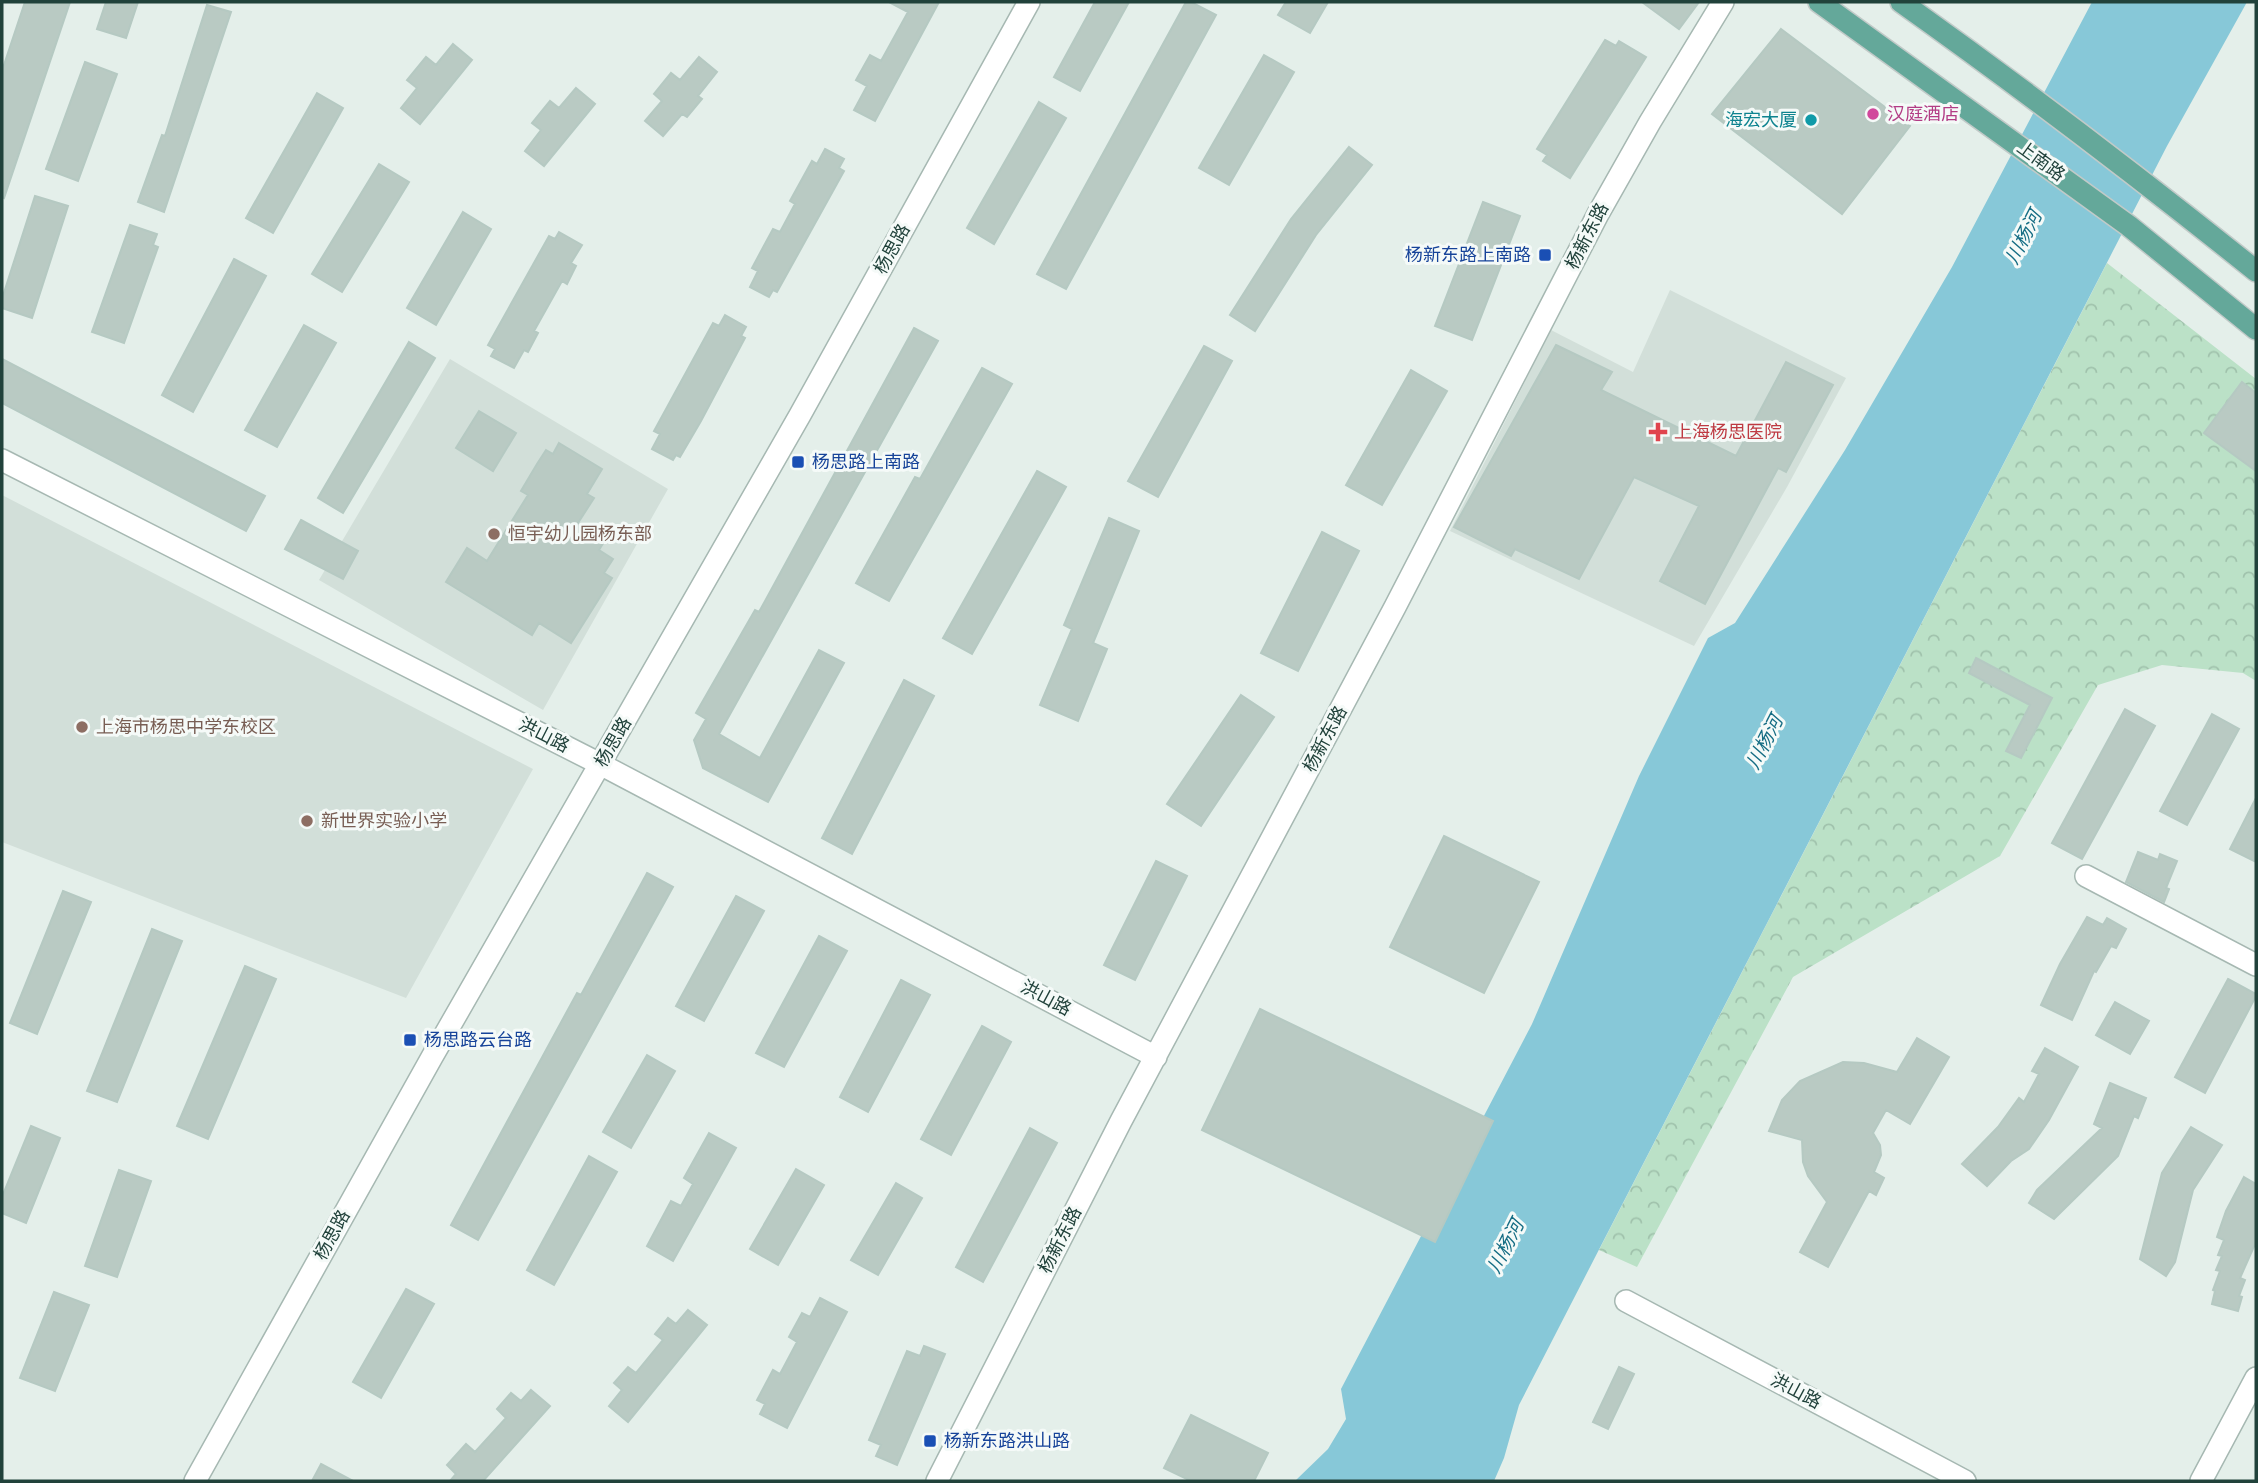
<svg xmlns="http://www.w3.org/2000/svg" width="2258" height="1483" viewBox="0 0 2258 1483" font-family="'Public Sans','Noto Sans SC',sans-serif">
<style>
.built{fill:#d2dfd9}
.park{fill:url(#park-crowns)}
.water{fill:#87c8d8}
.building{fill:#b9cac3;stroke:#b5c9c2;stroke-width:2}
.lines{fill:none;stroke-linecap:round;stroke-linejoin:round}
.minor-casing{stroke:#a6b8b2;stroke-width:24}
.major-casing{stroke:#c1cac8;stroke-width:24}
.minor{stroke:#fff;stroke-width:21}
.major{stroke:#64a89a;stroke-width:21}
.hotel-dot{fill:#d1479c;stroke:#f5faf8;stroke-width:2.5}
.culture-dot{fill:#0f9aa8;stroke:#f5faf8;stroke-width:2.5}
.transit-dot{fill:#1a4fb4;stroke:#f5faf8;stroke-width:2.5}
.health-dot{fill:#e0444e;stroke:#f5faf8;stroke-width:2.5}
.education-dot{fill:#8d6e63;stroke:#f5faf8;stroke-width:2.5}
.labels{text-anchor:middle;stroke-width:6;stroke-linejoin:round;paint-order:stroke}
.hotel-label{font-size:18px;fill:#b23c85;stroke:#f5faf8;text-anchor:start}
.culture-label{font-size:18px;fill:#0d838f;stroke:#f5faf8;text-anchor:end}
.street-label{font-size:18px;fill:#21423b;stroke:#f5faf8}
.transit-label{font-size:18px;fill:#164399;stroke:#f5faf8;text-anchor:start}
.health-label{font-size:18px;fill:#be3a42;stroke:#f5faf8;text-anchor:start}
.education-label{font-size:18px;fill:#785e54;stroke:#f5faf8;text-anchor:start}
.water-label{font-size:19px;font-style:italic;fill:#156d84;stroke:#f5faf8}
</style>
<defs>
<pattern id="park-crowns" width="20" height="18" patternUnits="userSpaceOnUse" patternTransform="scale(1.75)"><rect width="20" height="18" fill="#bbe1c7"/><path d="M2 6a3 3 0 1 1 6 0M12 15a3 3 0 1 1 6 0" fill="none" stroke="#a0c2ac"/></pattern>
</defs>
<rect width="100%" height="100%" fill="#e4efea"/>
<path class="built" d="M1670,290L1846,378L1787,487L1694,646L1450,531L1551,330L1633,372Z
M450,359L668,489L543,710L319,580Z
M2,495L533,769L406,998L2,842Z"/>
<path class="park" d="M2107,263L2256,379V681L2243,673L2162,665L2098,685L2000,856L1793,977L1637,1267L1599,1250Z"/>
<path class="water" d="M2092,2H2247L2167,146L1519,1405L1504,1458L1494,1481H1295L1328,1449L1346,1419L1341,1389L1532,1024L1639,776L1708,638L1735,623L1845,450L1952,267Z"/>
<path class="building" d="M25,2H70L4,198L2,197V71Z
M106,2H138L126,38L97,29Z
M889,2H939L875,121L854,110L867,86L856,80L870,55L881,61L908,12Z
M1095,2H1129L1080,91L1054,77Z
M1186,2H1191L1216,15L1066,289L1037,274Z
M1286,2H1328L1310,33L1278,15Z
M1642,2H1699L1679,29Z
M207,5L231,12L164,212L138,202L162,135L165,136Z
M1781,29L1910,126L1842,214L1712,114Z
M1605,40L1616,46L1619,41L1646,57L1570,178L1543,161L1547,155L1537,149Z
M453,44L472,60L420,124L401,108L417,88L407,80L426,57L436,65Z
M1264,55L1294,72L1229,185L1199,168Z
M699,57L717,72L698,96L702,99L687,117L682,114L663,136L645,121L662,101L654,94L671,73L680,80Z
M85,62L117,74L78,181L46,169Z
M576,88L595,104L544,166L525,151L541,130L532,123L550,101L559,108Z
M317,93L343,108L273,233L246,218Z
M1039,102L1066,118L994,244L967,228Z
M1349,147L1372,165L1316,235L1255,331L1230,315L1291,219Z
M825,149L844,159L839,168L844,171L777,292L773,290L769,297L750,287L758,271L752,268L773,229L780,232L795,204L790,201L812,161L817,164Z
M379,164L409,182L342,292L312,274Z
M35,196L68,206L32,318L2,308V299Z
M1483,202L1520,216L1472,340L1435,326Z
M463,212L491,229L436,325L407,308Z
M130,225L157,234L153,245L158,247L124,343L92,332Z
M559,232L582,245L571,263L576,266L567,284L562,281L534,331L538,333L528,352L524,350L514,368L491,356L495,349L488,345L549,236L555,239Z
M234,259L266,276L193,412L162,395Z
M725,315L746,327L741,336L745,338L701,421L680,457L676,455L673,460L652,449L660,434L654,431L713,323L719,326Z
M304,325L336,343L277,447L245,430Z
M914,328L938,341L719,734L760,758L819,650L844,663L768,802L703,768L694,740L706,719L696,713L755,610L759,612Z
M409,342L435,358L343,513L318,498Z
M1556,345L1612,372L1601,390L1736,456L1786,362L1833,385L1786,472L1778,468L1705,604L1660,581L1699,506L1634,477L1579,579L1515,549L1511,556L1454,527Z
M1204,346L1232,361L1158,497L1128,481Z
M2,359L265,496L246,531L2,403Z
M982,368L1012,384L889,601L856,583L915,477L920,479Z
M1411,370L1447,391L1382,505L1346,485Z
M2242,382L2256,393V471L2204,433Z
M479,411L516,433L493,471L456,448Z
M559,443L602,469L587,494L594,498L578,523L605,540L599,550L613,559L604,573L612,578L571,643L539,623L532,635L446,582L467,548L487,561L528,495L521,491L537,464L546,450L553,454Z
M1037,471L1066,487L972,654L943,638Z
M1109,518L1139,531L1093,643L1107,649L1078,721L1040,705L1072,629L1064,625Z
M301,520L358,551L343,579L285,549Z
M1322,532L1359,551L1298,671L1261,653Z
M1976,658L2052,698L2021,758L2006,751L2030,705L1969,673Z
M904,680L934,696L852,854L822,838Z
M1241,695L1274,717L1201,826L1167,804Z
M2125,709L2155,726L2082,859L2052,843Z
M2212,714L2239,729L2187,825L2160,811Z
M2256,798V862L2230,849Z
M1444,836L1539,882L1484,993L1390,947Z
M2138,852L2158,860L2160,854L2177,861L2166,888L2169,889L2164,902L2126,882Z
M1156,861L1187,876L1135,980L1104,965Z
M647,873L673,887L478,1240L451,1225L577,993L581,995Z
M63,891L91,902L37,1034L10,1023Z
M736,896L764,911L704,1021L676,1006Z
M2087,917L2103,925L2107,918L2126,929L2116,948L2111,946L2096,972L2094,971L2072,1020L2041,1005L2060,964Z
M152,929L182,941L117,1102L87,1091Z
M819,936L847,951L784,1067L756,1053Z
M245,966L276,979L208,1139L177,1126Z
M2228,979L2256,994V996L2205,1093L2175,1077Z
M901,980L930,995L868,1112L840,1097Z
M2115,1002L2149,1021L2130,1054L2096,1035Z
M1260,1009L1493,1121L1435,1242L1202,1130Z
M982,1026L1011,1042L951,1155L921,1139Z
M1917,1038L1949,1057L1910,1124L1886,1110L1873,1133L1880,1145L1881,1155L1874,1172L1884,1178L1876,1195L1869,1191L1828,1267L1800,1252L1827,1202L1808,1176L1803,1162L1802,1140L1769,1131L1782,1100L1800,1081L1843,1062L1864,1063L1897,1072Z
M2045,1048L2078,1067L2049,1120L2029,1149L2011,1161L1987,1186L1962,1164L1998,1127L2019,1098L2024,1102L2039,1074L2032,1071Z
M647,1055L675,1071L631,1148L603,1132Z
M2110,1083L2146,1098L2138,1118L2134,1116L2118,1156L2054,1219L2029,1203L2037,1190L2102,1128L2094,1124Z
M31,1126L60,1138L26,1223L2,1213V1197Z
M2191,1127L2222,1145L2193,1190L2175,1262L2166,1276L2140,1259L2162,1173Z
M1030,1128L1057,1143L983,1282L956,1267Z
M709,1133L736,1148L673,1261L647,1246L671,1201L681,1206L693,1184L684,1178Z
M589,1156L617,1172L554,1285L527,1270Z
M796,1169L824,1185L778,1265L750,1249Z
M119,1170L151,1181L117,1277L85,1266Z
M2244,1177L2256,1184V1242L2240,1278L2245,1280L2239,1296L2242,1297L2238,1311L2212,1304L2215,1291L2213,1290L2220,1271L2216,1270L2222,1256L2218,1255L2224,1240L2217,1237L2226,1211Z
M896,1183L922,1198L878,1275L851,1260Z
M406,1289L434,1304L381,1398L353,1382Z
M54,1292L89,1305L55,1391L20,1378Z
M820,1298L847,1312L787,1428L760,1414L765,1404L757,1400L773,1370L780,1374L797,1342L789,1337L802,1313L810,1317Z
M688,1310L707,1325L628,1422L609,1406L622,1390L614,1383L628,1367L636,1373L663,1340L655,1334L668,1318L676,1324Z
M924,1346L945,1354L897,1465L876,1456L881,1445L869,1440L907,1351L920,1356Z
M1619,1367L1634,1374L1608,1429L1593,1422Z
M531,1390L550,1406L483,1481H450L456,1474L447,1465L466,1444L475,1452L506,1418L497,1409L511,1393L521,1401Z
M1191,1415L1268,1453L1254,1481H1191L1164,1468Z
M321,1464L353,1481H312Z"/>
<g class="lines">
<defs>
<path id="minor" d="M2,460L600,764L1156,1057
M2086,876L2256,965
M1626,1301L1965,1481
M195,1481L432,1057L800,415L1029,2
M937,1481L1121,1121L1395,607L1598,214L1650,122L1723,2
M2201,1481L2256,1378"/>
<path id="major" d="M1819,2L2129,226L2256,329
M1901,2C2022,88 2140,178 2256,271"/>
</defs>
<use href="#minor" class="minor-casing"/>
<use href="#major" class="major-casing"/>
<use href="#minor" class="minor"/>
<use href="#major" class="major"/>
</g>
<circle class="hotel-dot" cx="1873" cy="114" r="7"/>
<circle class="culture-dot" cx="1811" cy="120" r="7"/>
<g class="transit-dot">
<rect x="1538" y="248" width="14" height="14" rx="3.5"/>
<rect x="791" y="455" width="14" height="14" rx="3.5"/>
<rect x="403" y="1033" width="14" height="14" rx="3.5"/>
<rect x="923" y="1434" width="14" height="14" rx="3.5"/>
</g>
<path class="health-dot" d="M1654.5 421.5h7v7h7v7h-7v7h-7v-7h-7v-7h7z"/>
<g class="education-dot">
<circle cx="494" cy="534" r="7"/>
<circle cx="82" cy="727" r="7"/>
<circle cx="307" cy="821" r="7"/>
</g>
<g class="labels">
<g class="hotel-label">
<text x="1887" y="120">汉庭酒店</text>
</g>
<g class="culture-label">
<text x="1797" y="126">海宏大厦</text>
</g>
<g class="street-label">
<text transform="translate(2041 161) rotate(36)" y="6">上南路</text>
<text transform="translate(1587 236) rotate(-63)" y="6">杨新东路</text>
<text transform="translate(892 249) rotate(-61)" y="6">杨思路</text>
<text transform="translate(544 735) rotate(27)" y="6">洪山路</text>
<text transform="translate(1325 739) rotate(-62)" y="6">杨新东路</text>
<text transform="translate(613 742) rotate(-60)" y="6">杨思路</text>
<text transform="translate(1046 998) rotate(28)" y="6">洪山路</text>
<text transform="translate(332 1235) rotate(-61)" y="6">杨思路</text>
<text transform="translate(1060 1240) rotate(-63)" y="6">杨新东路</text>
<text transform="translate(1796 1391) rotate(28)" y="6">洪山路</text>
</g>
<g class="transit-label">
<text x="1531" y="261" text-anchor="end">杨新东路上南路</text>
<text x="812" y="468">杨思路上南路</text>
<text x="424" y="1046">杨思路云台路</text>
<text x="944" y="1447">杨新东路洪山路</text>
</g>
<g class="health-label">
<text x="1674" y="438">上海杨思医院</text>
</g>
<g class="education-label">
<text x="508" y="540">恒宇幼儿园杨东部</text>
<text x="96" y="733">上海市杨思中学东校区</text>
<text x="321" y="827">新世界实验小学</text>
</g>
<g class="water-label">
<text transform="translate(2023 237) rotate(-63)" y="7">川杨河</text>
<text transform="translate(1764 742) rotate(-63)" y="7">川杨河</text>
<text transform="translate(1505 1246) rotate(-63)" y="7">川杨河</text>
</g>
</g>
<rect width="2258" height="1483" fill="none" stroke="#21423b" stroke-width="7"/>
</svg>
